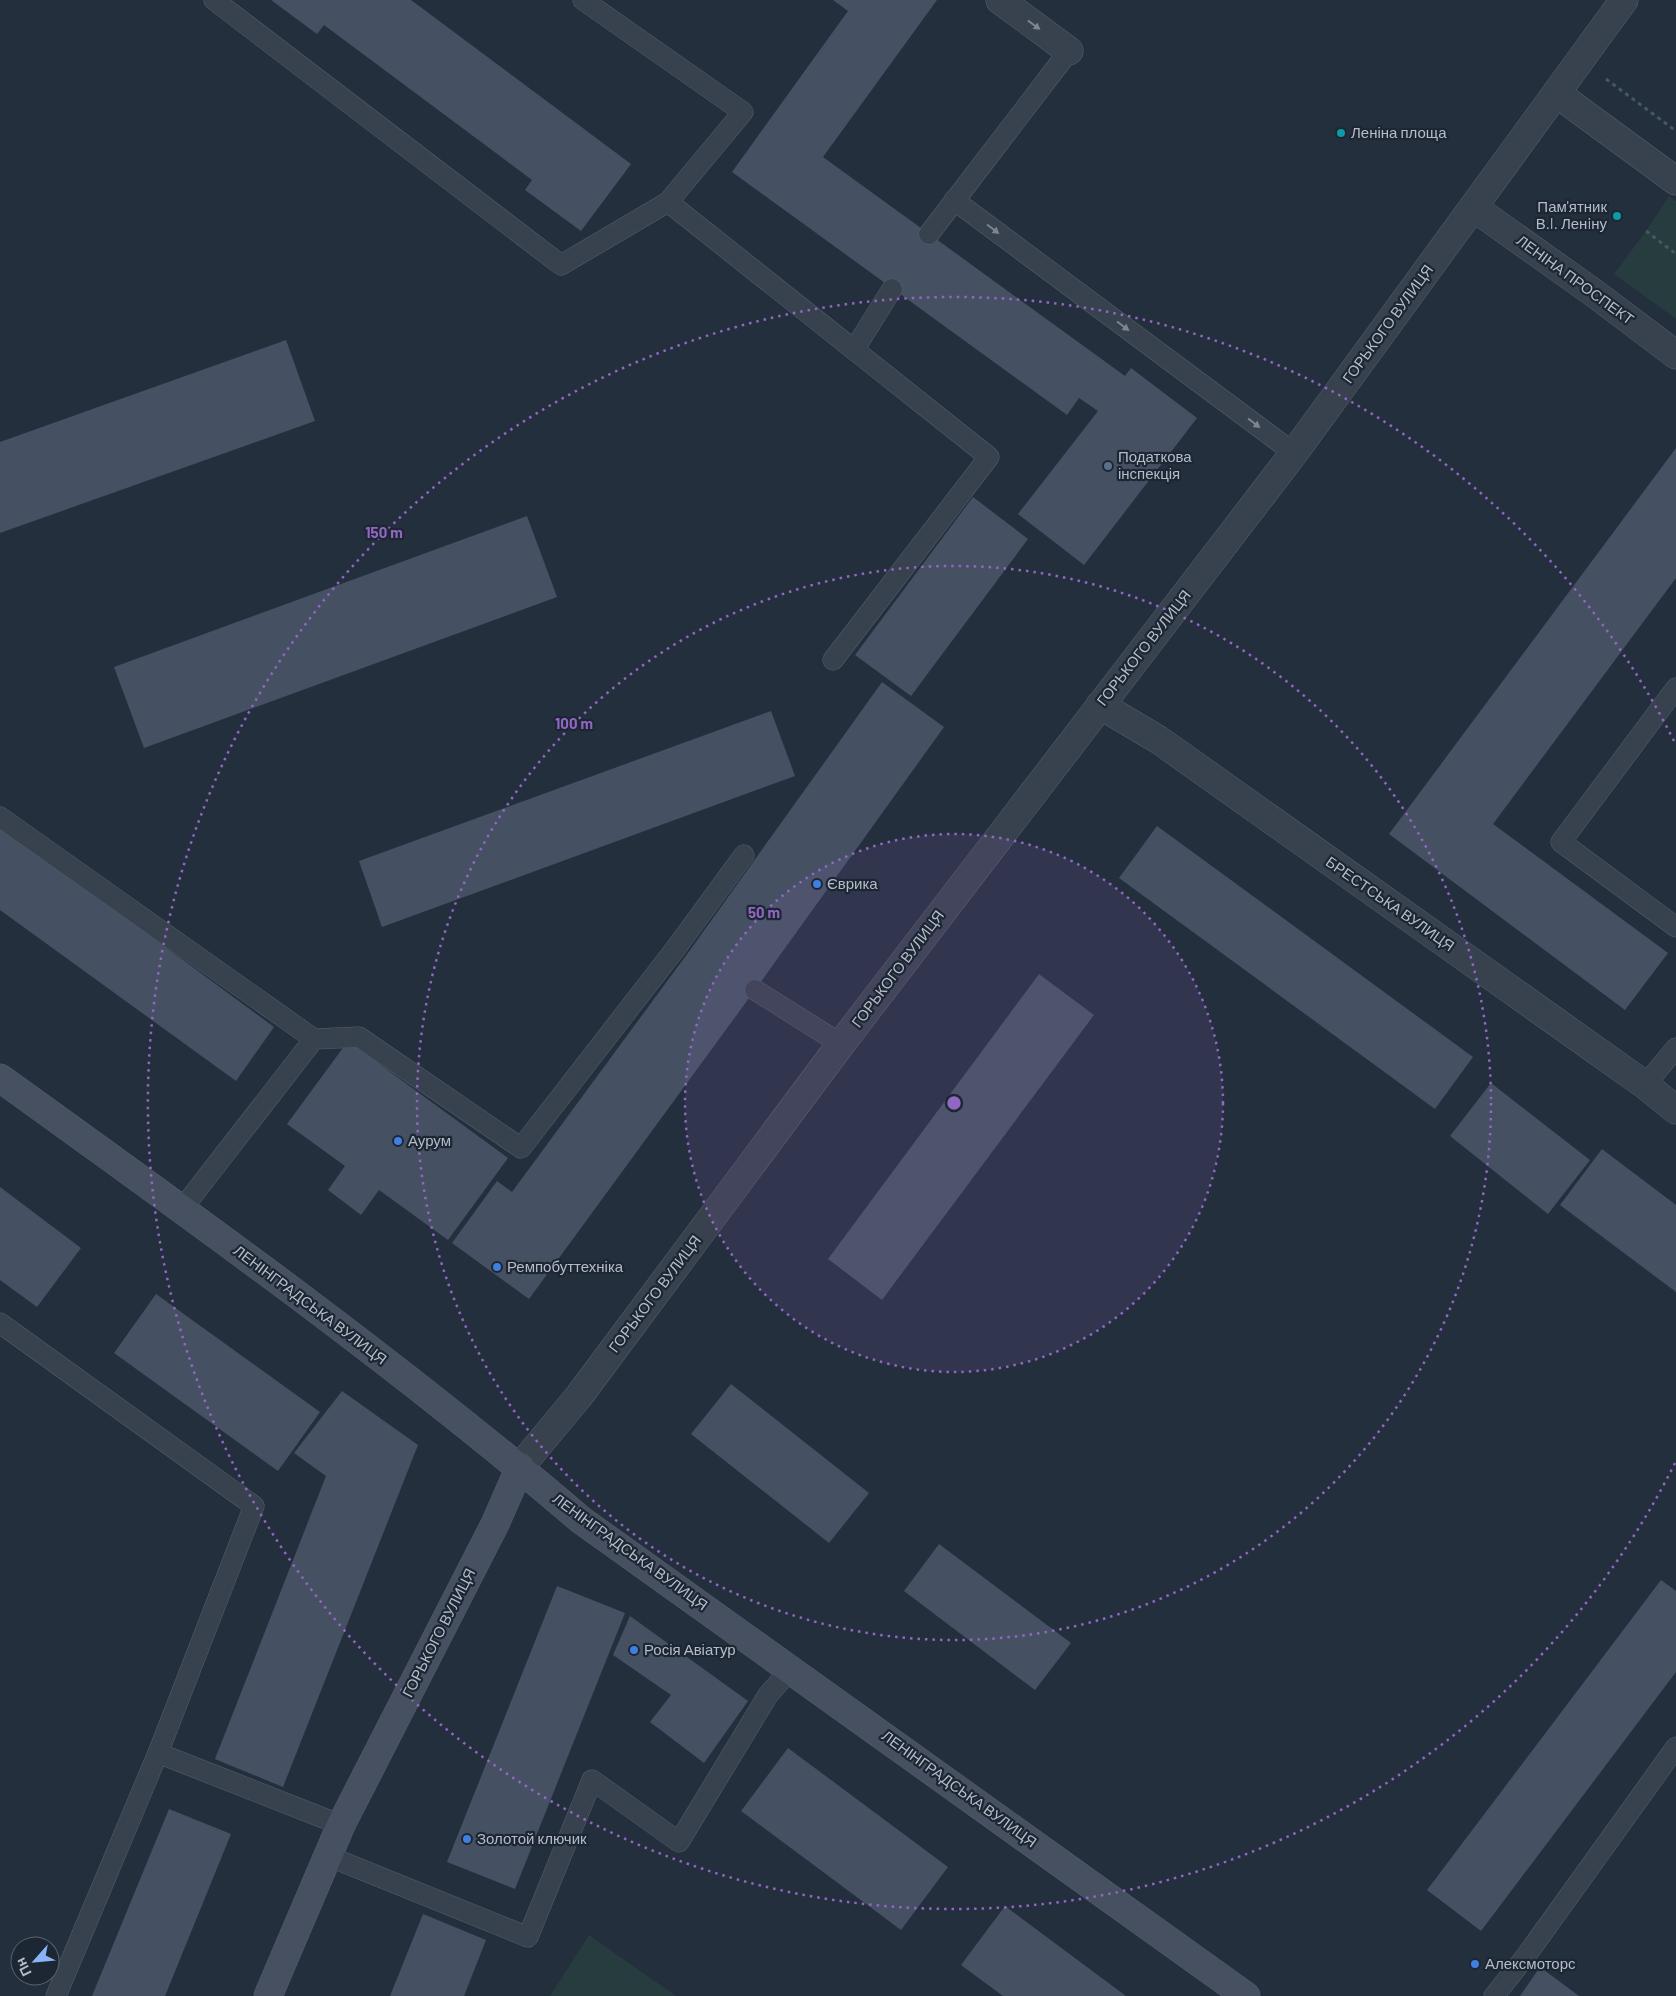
<svg xmlns="http://www.w3.org/2000/svg" width="1676" height="1996" viewBox="0 0 1676 1996" font-family="Barlow,sans-serif">
<style>
.green{fill:#263c3f}
.building{fill:#455162}
.lines{fill:none;stroke-linecap:round;stroke-linejoin:round}
.lane-casing{stroke:#565f6c;stroke-width:21}
.street-casing{stroke:#565f6c;stroke-width:29}
.secondary-casing{stroke:#565f6c;stroke-width:29}
.path{stroke:#44595c;stroke-width:3;stroke-dasharray:4 4;stroke-linecap:butt}
.lane{stroke:#38414e;stroke-width:20}
.street{stroke:#38414e;stroke-width:28}
.secondary{stroke:#465061;stroke-width:28}
.oneway{fill:#7c8592}
.ring{fill:none;stroke:#9266c3;stroke-width:2.5;stroke-dasharray:2.5 5}
.culture-dot{fill:#0f9aa8;stroke:#1d2633;stroke-width:2}
.service-dot{fill:#5c6f8a;stroke:#1d2633;stroke-width:2}
.shop-dot{fill:#3f7fe0;stroke:#1d2633;stroke-width:2}
.labels{text-anchor:middle;stroke-width:4.5;stroke-linejoin:round;paint-order:stroke}
.poi-label{font-size:15px;fill:#b4bcc9;stroke:#1d2633;text-anchor:start}
.street-label{font-size:15px;fill:#b4bcc9;stroke:#1d2633}
.centre{fill:#9266c3;stroke:#1d2633;stroke-width:2.5}
.ring-label{font-size:15px;text-anchor:middle;font-weight:bold;fill:#9266c3;stroke:#1d2633;stroke-width:4.5;stroke-linejoin:round;paint-order:stroke}
</style>
<rect width="100%" height="100%" fill="#242f3e"/>
<path class="green" d="M1669,196L1676,201V319L1614,274L1646,231Z
M589,1935L676,1996H550Z"/>
<path class="building" d="M271,0H411L631,164L581,231L525,190L532,180L324,25L317,34Z
M833,0H937L823,157L1125,376L1131,368L1197,418L1084,565L1018,514L1098,411L1079,398L1067,415L732,172L848,11Z
M286,340L315,421L0,533V442Z
M1676,448V578L1493,824L1668,953L1625,1010L1389,834Z
M973,497L1028,539L911,696L855,655Z
M527,516L557,597L144,748L114,667Z
M882,682L944,727L755,990L529,1299L452,1243L497,1181L512,1192L693,946Z
M771,711L795,776L382,927L359,861Z
M0,825L274,1027L236,1081L0,910Z
M1157,826L1473,1057L1435,1109L1119,878Z
M1039,974L1094,1015L882,1300L828,1259Z
M348,1041L508,1158L448,1240L379,1190L361,1215L328,1190L345,1166L287,1124Z
M1491,1083L1590,1160L1548,1214L1450,1136Z
M1602,1149L1676,1205V1292L1560,1205Z
M0,1187L81,1248L37,1307L0,1280Z
M156,1294L320,1412L278,1471L114,1353Z
M731,1384L869,1493L829,1543L691,1434Z
M342,1391L418,1445L283,1787L215,1759L326,1476L294,1453Z
M939,1544L1071,1643L1035,1690L904,1591Z
M1661,1580L1676,1591V1672L1481,1931L1427,1890Z
M557,1586L625,1613L515,1889L447,1862Z
M630,1616L748,1701L704,1763L650,1722L671,1695L613,1655Z
M788,1748L948,1867L901,1930L741,1811Z
M169,1809L231,1834L165,1996H92Z
M1005,1906L1126,1996H1003L961,1965Z
M423,1914L486,1940L464,1996H390Z
M1540,1967L1579,1996H1520Z"/>
<g class="lines">
<defs>
<path id="lane" d="M214,0L561,265L668,202
M583,0L743,112L668,202L989,457L833,660
M954,200L1294,453
M929,234L1069,51
M854,350L892,289
M1676,688L1561,842L1676,927
M0,817L314,1039L182,1209
M755,990L841,1044
M314,1039L359,1037L521,1148L676,948L744,855
M1645,1085L1676,1048
M0,1323L254,1506L158,1753L341,1825
M328,1856L528,1937L592,1780L679,1842L768,1695L791,1669
M56,1996L158,1753
M1494,1996L1526,1956L1676,1747"/>
<path id="street" d="M1000,0L1069,51
M1556,93L1676,181
M1473,207L1598,296L1676,355
M1100,705L1159,740L1645,1085L1676,1110
M520,1467L579,1396L841,1044L1294,453L1624,0"/>
<path id="secondary" d="M0,1078C197,1220 396,1362 581,1520L1246,1996
M268,1996L341,1825L495,1524L520,1467"/>
</defs>
<use href="#lane" class="lane-casing"/>
<use href="#street" class="street-casing"/>
<use href="#secondary" class="secondary-casing"/>
<path class="path" d="M1606,79L1676,131
M1646,231L1676,254"/>
<use href="#lane" class="lane"/>
<use href="#street" class="street"/>
<use href="#secondary" class="secondary"/>
</g>
<defs><path id="oneway-solid" d="M-6-.8H1V-3.2L6.5 0L1 3.2V.8H-6Z" transform="scale(1.25)"/></defs>
<g class="oneway">
<use href="#oneway-solid" transform="translate(1034 25) rotate(36)"/>
<use href="#oneway-solid" transform="translate(993 229) rotate(37)"/>
<use href="#oneway-solid" transform="translate(1123 326) rotate(37)"/>
<use href="#oneway-solid" transform="translate(1254 423) rotate(37)"/>
</g>
<circle cx="954" cy="1103" r="269" fill="#9266c3" fill-opacity=".12"/>
<g class="ring">
<circle cx="954" cy="1103" r="269"/>
<circle cx="954" cy="1103" r="537"/>
<path d="M1675 1463A806 806 0 1 1 1675 743"/>
</g>
<g class="culture-dot">
<circle cx="1341" cy="133" r="5"/>
<circle cx="1617" cy="216" r="5"/>
</g>
<circle class="service-dot" cx="1108" cy="466" r="5"/>
<g class="shop-dot">
<circle cx="817" cy="884" r="5"/>
<circle cx="398" cy="1141" r="5"/>
<circle cx="497" cy="1267" r="5"/>
<circle cx="634" cy="1650" r="5"/>
<circle cx="467" cy="1839" r="5"/>
<circle cx="1475" cy="1964" r="5"/>
</g>
<g class="labels">
<g class="poi-label">
<text x="1351" y="138">Леніна площа</text>
<text x="1607" y="212" text-anchor="end">Пам'ятник<tspan x="1607" dy="17">В.I. Ленiну</tspan></text>
<text x="1118" y="462">Податкова<tspan x="1118" dy="17">інспекція</tspan></text>
<text x="827" y="889">Єврика</text>
<text x="408" y="1146">Аурум</text>
<text x="507" y="1272">Ремпобуттехніка</text>
<text x="644" y="1655">Росія Авіатур</text>
<text x="477" y="1844">Золотой ключик</text>
<text x="1485" y="1969">Алексмоторс</text>
</g>
<g class="street-label">
<text transform="translate(1575 280) rotate(36)" y="5">ЛЕНІНА ПРОСПЕКТ</text>
<text transform="translate(1388 324) rotate(-54)" y="5">ГОРЬКОГО ВУЛИЦЯ</text>
<text transform="translate(1144 648) rotate(-52)" y="5">ГОРЬКОГО ВУЛИЦЯ</text>
<text transform="translate(1390 904) rotate(35)" y="5">БРЕСТСЬКА ВУЛИЦЯ</text>
<text transform="translate(898 969) rotate(-53)" y="5">ГОРЬКОГО ВУЛИЦЯ</text>
<text transform="translate(655 1294) rotate(-53)" y="5">ГОРЬКОГО ВУЛИЦЯ</text>
<text transform="translate(310 1305) rotate(37)" y="5">ЛЕНІНГРАДСЬКА ВУЛИЦЯ</text>
<text transform="translate(630 1552) rotate(36)" y="5">ЛЕНІНГРАДСЬКА ВУЛИЦЯ</text>
<text transform="translate(439 1633) rotate(-63)" y="5">ГОРЬКОГО ВУЛИЦЯ</text>
<text transform="translate(959 1789) rotate(36)" y="5">ЛЕНІНГРАДСЬКА ВУЛИЦЯ</text>
</g>
</g>
<circle cx="954" cy="1103" r="8" class="centre"/>
<g class="ring-label">
<text x="384" y="538">150 m</text>
<text x="574" y="729">100 m</text>
<text x="764" y="918">50 m</text>
</g>
<g transform="translate(35 1961) rotate(243)"><circle r="24" fill="#1d2633" stroke="#59626f"/>
<path d="M0-4L9 19L0 12L-9 19Z" fill="#8ab4f8"/>
<text y="-8" font-size="14" font-weight="bold" text-anchor="middle" fill="#b4bcc9">Пн</text>
</g>
</svg>
